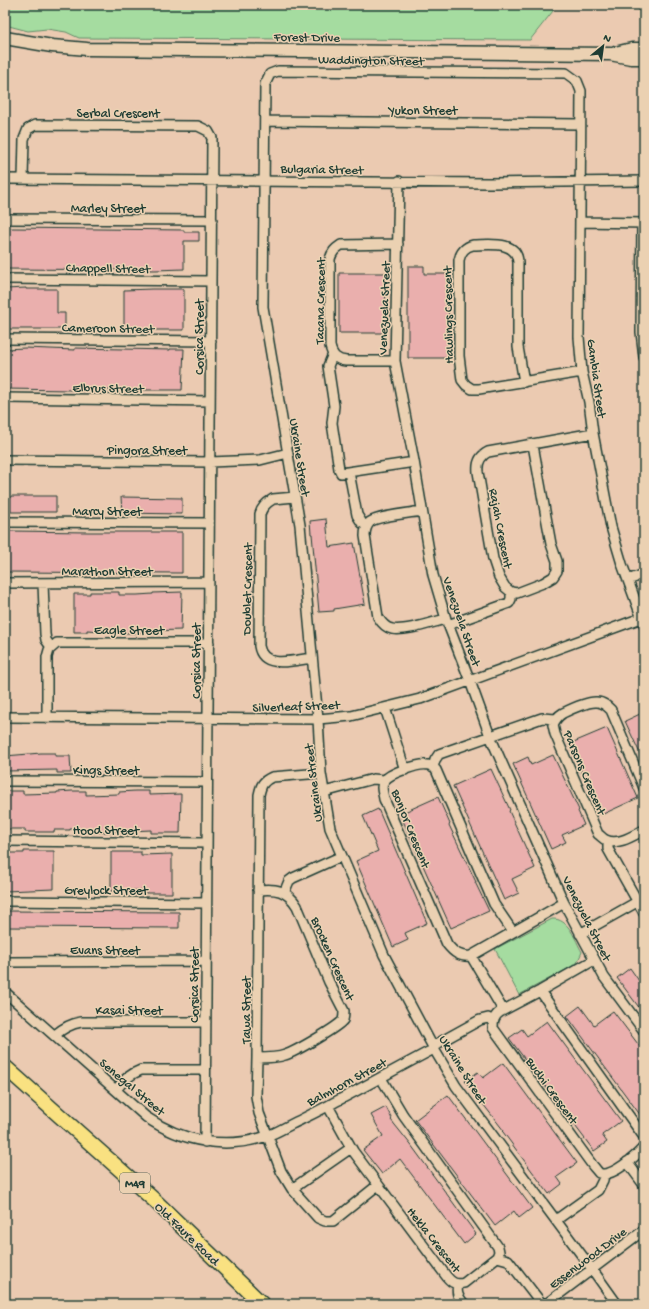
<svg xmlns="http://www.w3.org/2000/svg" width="649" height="1309" viewBox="0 0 649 1309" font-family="'Gochi Hand',sans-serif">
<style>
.green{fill:#a5dca0;stroke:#628c6a}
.building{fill:#eaafad;stroke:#1f3d34}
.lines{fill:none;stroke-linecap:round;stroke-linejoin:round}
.street-casing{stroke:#1f3d34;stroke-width:12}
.secondary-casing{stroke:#1f3d34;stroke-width:15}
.primary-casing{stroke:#1f3d34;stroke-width:17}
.street{stroke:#ebd1b2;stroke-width:9}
.secondary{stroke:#ebd1b2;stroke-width:12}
.primary{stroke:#f9e181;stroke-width:14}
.labels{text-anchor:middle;stroke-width:3;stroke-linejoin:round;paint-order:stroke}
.shield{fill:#ebd1b2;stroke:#5c695a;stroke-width:1}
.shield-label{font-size:12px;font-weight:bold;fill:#1f3d34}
.street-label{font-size:13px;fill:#1f3d34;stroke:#ebd1b2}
</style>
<rect width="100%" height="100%" fill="#ebcab1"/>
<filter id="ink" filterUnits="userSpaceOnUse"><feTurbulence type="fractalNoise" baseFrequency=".025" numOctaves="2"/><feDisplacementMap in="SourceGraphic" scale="8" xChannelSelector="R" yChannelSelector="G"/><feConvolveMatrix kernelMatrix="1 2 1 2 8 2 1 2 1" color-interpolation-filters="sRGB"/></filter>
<g filter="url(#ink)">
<path class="green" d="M5,5H553V11L530,40L79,38L66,32L47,29L28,31L5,25Z
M552,919C569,918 575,940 582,952L577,963L571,967L519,995L495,949Z"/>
<path class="building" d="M13,228L184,230V232H199V241H184V269L155,270L5,269V229Z
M408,266H424V274H449L448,358H408Z
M339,273H386L385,333H339Z
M26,288V289H57V313H65V329H5V289Z
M152,289H184V330H124V290Z
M25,348L75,350V348L170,350V349H184L182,390H71L5,389V349Z
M11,496H56V512H11Z
M121,497L182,498V514L122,513Z
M326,519L329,547L354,543L365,604L334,609V611L319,612L312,534H311L310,521Z
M11,531L88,532H182V573L5,572V532Z
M90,592H119V595H137L153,594V593L182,592L181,630L150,631V632L134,633H121V630L103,629V631L87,630V632H74V594H90Z
M640,714L644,724V762L625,721Z
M607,728L638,798L601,815L569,744Z
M41,753H55V756H70L71,773H57V770L5,771V756Z
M553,755L579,810L578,811L584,825L562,835L566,842L551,849L513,764L528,757L531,765Z
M491,769L510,810L509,811L535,868L512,879L519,893L504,900L453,786Z
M5,791H23V794L57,793V792L72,791H86V795L119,794V792L135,791H149V795L181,794L180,833H151V830L88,833V829H70V830H54V832H25V829H5Z
M438,797L450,824L449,825L476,882H475L489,911L451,928L400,814Z
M378,809L427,923L405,933L408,940L393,947L356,861L378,851L363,816Z
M24,851H54V889L5,891V853H24Z
M111,852H141V855L172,854V893H143V890L111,891Z
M5,911L179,912V928L5,927Z
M630,968L644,988V1014L617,978Z
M580,1006L594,1025L613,1011L644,1052V1120L567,1016Z
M547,1021L621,1121L602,1135L607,1142L594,1151L509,1038L522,1029L527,1036Z
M503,1063L577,1163L557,1177L562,1184L549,1194L503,1132L504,1131L465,1081L478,1072L483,1078Z
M448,1095L532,1208L519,1218L514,1211L495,1226L415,1120Z
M386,1107L392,1119L391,1120L411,1145L476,1234L464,1244L400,1159L382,1174L363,1150L383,1136L371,1115Z"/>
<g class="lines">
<defs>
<path id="street" d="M265,121L580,124
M5,179L489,183L644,181
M23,179L24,139L28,129L35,125L198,126L208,131L212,138L205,1142
M399,181L395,361L414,461L433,575L446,619L470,681L490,736L564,903L604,977L644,1031
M5,219L212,220
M580,222L644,223
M642,223L641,332L644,357
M5,279L211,281
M5,339L211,341
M333,354L328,366L334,406L332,423L339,469L341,473L408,463
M395,361H346C337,360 332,356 330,346V259C332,252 335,249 341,245L398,244
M524,382L518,347V262C517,240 489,245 473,245C465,247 461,251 459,260V356L462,380L466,385L472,389H479L576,373L582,372
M5,398L210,401
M533,445L551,544L557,561V571L553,577L543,583L517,593L511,592L505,587L499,577L493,559L478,472C477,463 480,456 488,452L593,433
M5,460L210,462L260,460L288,453
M349,472L357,515L362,523L367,526
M295,497L273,499C266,503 262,507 260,514L259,646C263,670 294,660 312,658
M422,511C411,513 378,516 370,522C366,526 365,531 365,536L378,617C381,622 386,628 392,629C405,632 433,622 446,619
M5,522L209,523
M628,580L644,574
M5,583L209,582
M43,583L45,634L46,640L51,647
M448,625L509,603L511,599V592
M385,708L405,770
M5,717L318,719L351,716L420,699L644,617
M47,718V657L49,650L57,643H209
M433,768L435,760L439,754L542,718L556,719
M321,773L272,777C263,781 261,785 259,795L257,1058L256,1096L259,1113L281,1171L292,1189L318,1218L325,1221H333L378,1185
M5,781L207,782
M644,788L611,710C607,706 603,702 597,702C589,701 571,709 563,713C558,716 555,720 553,725L555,734L598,834C601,836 603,839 606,840C618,846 634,835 644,830
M324,792L373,779L384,780
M5,841L207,843
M608,841V849L644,913
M284,893L289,881L293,878L342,856
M5,901L206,903
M513,932L494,904L436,770C434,768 431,765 428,765C420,763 389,773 384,781C380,787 383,792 384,799L447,944C454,953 460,957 471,956L564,903
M580,934L644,898
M471,956L503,1010
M594,960L540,991L500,1012C494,1016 493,1021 493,1028L593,1166C595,1168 597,1171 599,1173C611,1179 637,1155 644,1147
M5,964L11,962L206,961
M540,991L644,1137
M5,992L146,1117C182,1142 225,1150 267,1136C276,1133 284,1128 292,1124C306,1117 321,1110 335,1102C368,1085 401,1066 434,1049
M55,1035C63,1028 70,1024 81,1022H206
M433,1046L480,1020L488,1018L493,1021
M257,1058C266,1058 277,1058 285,1055C295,1052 338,1027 343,1020C344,1017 344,1014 344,1011L329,982L297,906C287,890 276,888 258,890
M116,1090C123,1080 130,1074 141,1070H205
M328,1106L353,1151L447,1277C452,1283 456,1285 464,1283L497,1257L499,1252L498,1247L403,1115L381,1078
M627,1162L644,1185
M292,1189L351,1148
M556,1220L598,1190L603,1180L604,1174
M497,1257L508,1260L542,1304
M458,1284C456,1293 458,1297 464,1304
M546,1304L644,1230
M617,1304L592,1269L456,1086L434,1049L384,955L330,828L321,773L318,719L300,525L263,307L265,84L270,74L278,71L566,73L577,81L581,91L579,337L582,372L589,402L593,433L611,527L622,564L644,624"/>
<path id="secondary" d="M5,38L52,46L87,49L610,54L631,58H644
M615,53L632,49H644"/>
<path id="primary" d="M5,1067L153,1199L262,1304"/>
</defs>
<use href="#street" class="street-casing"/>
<use href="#secondary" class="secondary-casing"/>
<use href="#primary" class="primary-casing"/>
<use href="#street" class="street"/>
<use href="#secondary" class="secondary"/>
<use href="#primary" class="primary"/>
</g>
</g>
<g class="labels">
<rect class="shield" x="120" y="1173" width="30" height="20" rx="3"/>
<g class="shield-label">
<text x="135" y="1187">M49</text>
</g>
<g class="street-label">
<text transform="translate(307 36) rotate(1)" y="5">Forest Drive</text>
<text transform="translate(371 59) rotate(1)" y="5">Waddington Street</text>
<text x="423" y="114">Yukon Street</text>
<text x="118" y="117">Serbal Crescent</text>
<text transform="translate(322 168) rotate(1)" y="5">Bulgaria Street</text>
<text x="108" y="212">Marley Street</text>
<text transform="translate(108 267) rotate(1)" y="5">Chappell Street</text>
<text transform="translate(319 301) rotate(-89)" y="5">Tacana Crescent</text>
<text transform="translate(383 308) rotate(-88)" y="5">Venezuela Street</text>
<text transform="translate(447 315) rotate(-91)" y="5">Hawlings Crescent</text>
<text transform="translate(108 327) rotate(1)" y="5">Cameroon Street</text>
<text transform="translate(198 337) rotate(-90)" y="5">Corsica Street</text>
<text transform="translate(598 378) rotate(82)" y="5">Gambia Street</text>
<text transform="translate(108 387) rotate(1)" y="5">Elbrus Street</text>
<text x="147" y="454">Pingora Street</text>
<text transform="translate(301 457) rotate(81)" y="5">Ukraine Street</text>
<text x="107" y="515">Marcy Street</text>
<text transform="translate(502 528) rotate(79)" y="5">Rajah Crescent</text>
<text x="107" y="575">Marathon Street</text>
<text transform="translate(246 589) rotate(-89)" y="5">Doublet Crescent</text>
<text transform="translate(463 621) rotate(71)" y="5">Venezuela Street</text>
<text x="129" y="634">Eagle Street</text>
<text transform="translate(195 661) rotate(-90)" y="5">Corsica Street</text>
<text transform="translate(296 705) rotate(-2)" y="5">Silverleaf Street</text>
<text x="106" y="774">Kings Street</text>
<text transform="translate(586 772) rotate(67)" y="5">Parsons Crescent</text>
<text transform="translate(312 783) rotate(-97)" y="5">Ukraine Street</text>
<text transform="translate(412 828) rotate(68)" y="5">Bonjor Crescent</text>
<text x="106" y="834">Hood Street</text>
<text x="106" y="894">Greylock Street</text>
<text transform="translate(588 918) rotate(63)" y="5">Venezuela Street</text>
<text x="105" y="954">Evans Street</text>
<text transform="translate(334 958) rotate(66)" y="5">Brocken Crescent</text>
<text transform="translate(193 985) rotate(-90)" y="5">Corsica Street</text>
<text x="129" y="1014">Kasai Street</text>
<text transform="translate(245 1010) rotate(-90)" y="5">Tawa Street</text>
<text transform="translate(464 1069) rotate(58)" y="5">Ukraine Street</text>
<text transform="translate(346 1081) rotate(-28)" y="5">Balmhorn Street</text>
<text transform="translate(133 1086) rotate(40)" y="5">Senegal Street</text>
<text transform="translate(553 1090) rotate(54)" y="5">Budhi Crescent</text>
<text transform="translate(188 1233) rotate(44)" y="5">Old Faure Road</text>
<text transform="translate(435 1239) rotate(52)" y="5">Hekla Crescent</text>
<text transform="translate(587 1257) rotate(-37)" y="5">Essenwood Drive</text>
</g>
</g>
<rect width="649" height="1309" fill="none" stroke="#ebd1b2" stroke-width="20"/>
<rect x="10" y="10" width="629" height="1289" fill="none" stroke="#1f3d34" stroke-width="1.5" filter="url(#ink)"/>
<g transform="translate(603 46) rotate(29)" stroke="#ebd1b2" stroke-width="3" paint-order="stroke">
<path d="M0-3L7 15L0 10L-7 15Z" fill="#1f3d34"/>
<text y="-6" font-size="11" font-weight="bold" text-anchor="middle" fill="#1f3d34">N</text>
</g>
</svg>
